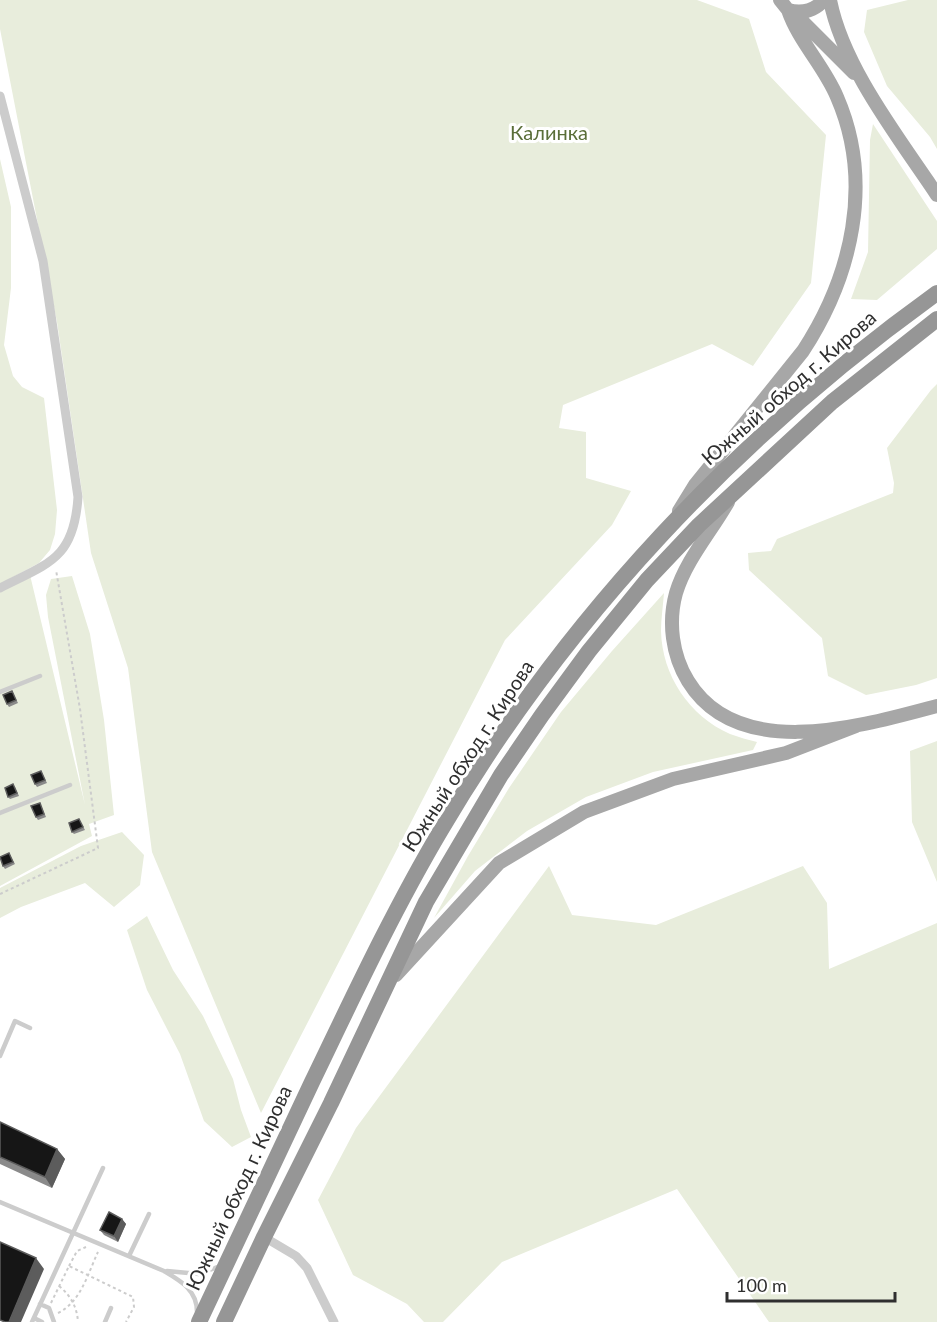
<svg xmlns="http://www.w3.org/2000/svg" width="937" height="1322" viewBox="0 0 937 1322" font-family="Lato,sans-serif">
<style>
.green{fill:#e8eddc}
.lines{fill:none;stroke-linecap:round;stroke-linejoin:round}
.path{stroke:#ccc;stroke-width:2;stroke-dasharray:3 3;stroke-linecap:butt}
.lane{stroke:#ccc;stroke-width:4.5}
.street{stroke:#ccc;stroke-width:9}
.primary{stroke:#a7a7a7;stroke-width:14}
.highway{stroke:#969696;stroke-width:16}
.wall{fill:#8a8a8a}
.shaded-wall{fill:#5c5c5c}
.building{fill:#161616;stroke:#5c5c5c;stroke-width:1.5}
.labels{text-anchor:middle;stroke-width:6;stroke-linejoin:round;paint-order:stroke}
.park-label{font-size:20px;fill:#5a6e39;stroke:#fff}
.street-label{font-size:20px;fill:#2f2f2f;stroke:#fff}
</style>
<rect width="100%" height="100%" fill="#fff"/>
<path class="green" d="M0,0H697L749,19L766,72L826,135L811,283L753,366L712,344L563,405L559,428L586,432V478L631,491L612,525L505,640L261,1113L152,852L128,668L91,553L57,322L0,29Z
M908,0H937V149L930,137L887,86L864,32L867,10Z
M873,124L937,221V249L877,300L851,299L868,252L870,140Z
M0,159L11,207V288L4,345L13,376L22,387L44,398L57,510L55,534L50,550L39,563L0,584Z
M937,384V678L916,685L866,695L828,676L822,638L749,570L748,553L771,551L777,539L893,493L894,483L887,448L931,390Z
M30,575L85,805L48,617L46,595L51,579L72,576L90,634L104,720L114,815L89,824L92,836L0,886V590Z
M664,593C663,606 661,619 661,631C662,675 689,716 730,734C739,737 748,740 757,742L753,750L653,772L586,797L527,831L475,871L434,918L468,856L509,788L561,712L612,651Z
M937,741V882L912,822L910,751Z
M122,832L144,855L140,885L114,907L85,883L21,907L0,918V888L81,846Z
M549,866L572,915L656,925L803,866L827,903L829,969L937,923V1322H769L677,1189L502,1262L443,1322H424L407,1304L353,1275L318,1200L356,1128Z
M147,916L173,970L203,1016L233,1079L241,1110L251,1137L232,1147L204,1121L180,1054L147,990L127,930Z"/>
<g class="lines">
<path class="path" d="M0,894L98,848L80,709L56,570
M69,1266L77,1251L86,1247
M59,1286C71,1296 77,1307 78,1322
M51,1303L69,1266L133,1297L134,1307L126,1322
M58,1313C81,1302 88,1273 98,1252"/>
<path class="lane" d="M0,692L40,676
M0,813L70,785
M0,1056L15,1021L30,1028
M0,1202L164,1271C181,1281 197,1290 197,1312
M129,1256L149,1214
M167,1271L199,1274L220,1266
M40,1304L49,1308L54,1322
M34,1318L42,1322
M32,1322L103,1168
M105,1322L111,1308"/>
<path class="street" d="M0,96L43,261L78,497C74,559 49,563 0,588
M264,1237L296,1256L307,1268L334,1322"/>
<path class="primary" d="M780,0L788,10C802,14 814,11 824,0
M830,0C843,67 899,138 937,195
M792,11L854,73
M728,502C711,532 686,560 676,593C668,622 672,655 688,681C738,763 862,726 937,706
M679,511L695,485L803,351C852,276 874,182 837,97C824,66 799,42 788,10
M396,975L499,863L584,812L673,779L786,753L856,726"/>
<path class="highway" d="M199,1322C236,1242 274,1162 312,1082C353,997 393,911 441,830C566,617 738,436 937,293
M224,1322L264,1237L331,1103L426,902L501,775L542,715L589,651L647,580L699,525L832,402L937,319"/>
</g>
<path class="wall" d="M12,691L18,703L9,707L7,704Z
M41,771L47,783L37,787L35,784Z
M15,787L19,796L10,799L8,797Z
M40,803L46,817L38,820L36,817Z
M79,819L85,830L74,834L72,832Z
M9,853L15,864L5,869L3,866Z
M0,1122L57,1149L65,1159L52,1188L0,1164Z
M122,1219L126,1224L118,1242L104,1235L100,1230Z"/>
<path class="shaded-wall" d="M57,1149L65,1159L52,1188L45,1177Z
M122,1219L126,1224L118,1242L114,1236Z
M36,1258L44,1269L21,1322H9Z"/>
<path class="building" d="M12,691L16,700L7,704L3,695Z
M41,771L45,780L35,784L31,775Z
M13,784L17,793L8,797L5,788Z
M40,803L44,814L36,817L31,806Z
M79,819L83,827L72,832L69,823Z
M9,853L13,862L3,866L0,857Z
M0,1122L57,1149L45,1177L0,1157Z
M109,1212L122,1219L114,1236L100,1230Z
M0,1242L36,1258L9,1322H5L0,1320Z"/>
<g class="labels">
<g class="park-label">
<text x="549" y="140">Калинка</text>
</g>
<g class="street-label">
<text transform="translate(789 388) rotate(-41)" y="7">Южный обход г. Кирова</text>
<text transform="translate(468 756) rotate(-57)" y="7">Южный обход г. Кирова</text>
<text transform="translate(239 1188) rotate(-65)" y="7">Южный обход г. Кирова</text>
</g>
</g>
<path d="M727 1292v9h168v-9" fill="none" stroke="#2f2f2f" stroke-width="3"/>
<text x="736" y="1292" font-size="18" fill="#2f2f2f" stroke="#ffffff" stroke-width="4.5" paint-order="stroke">100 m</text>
</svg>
